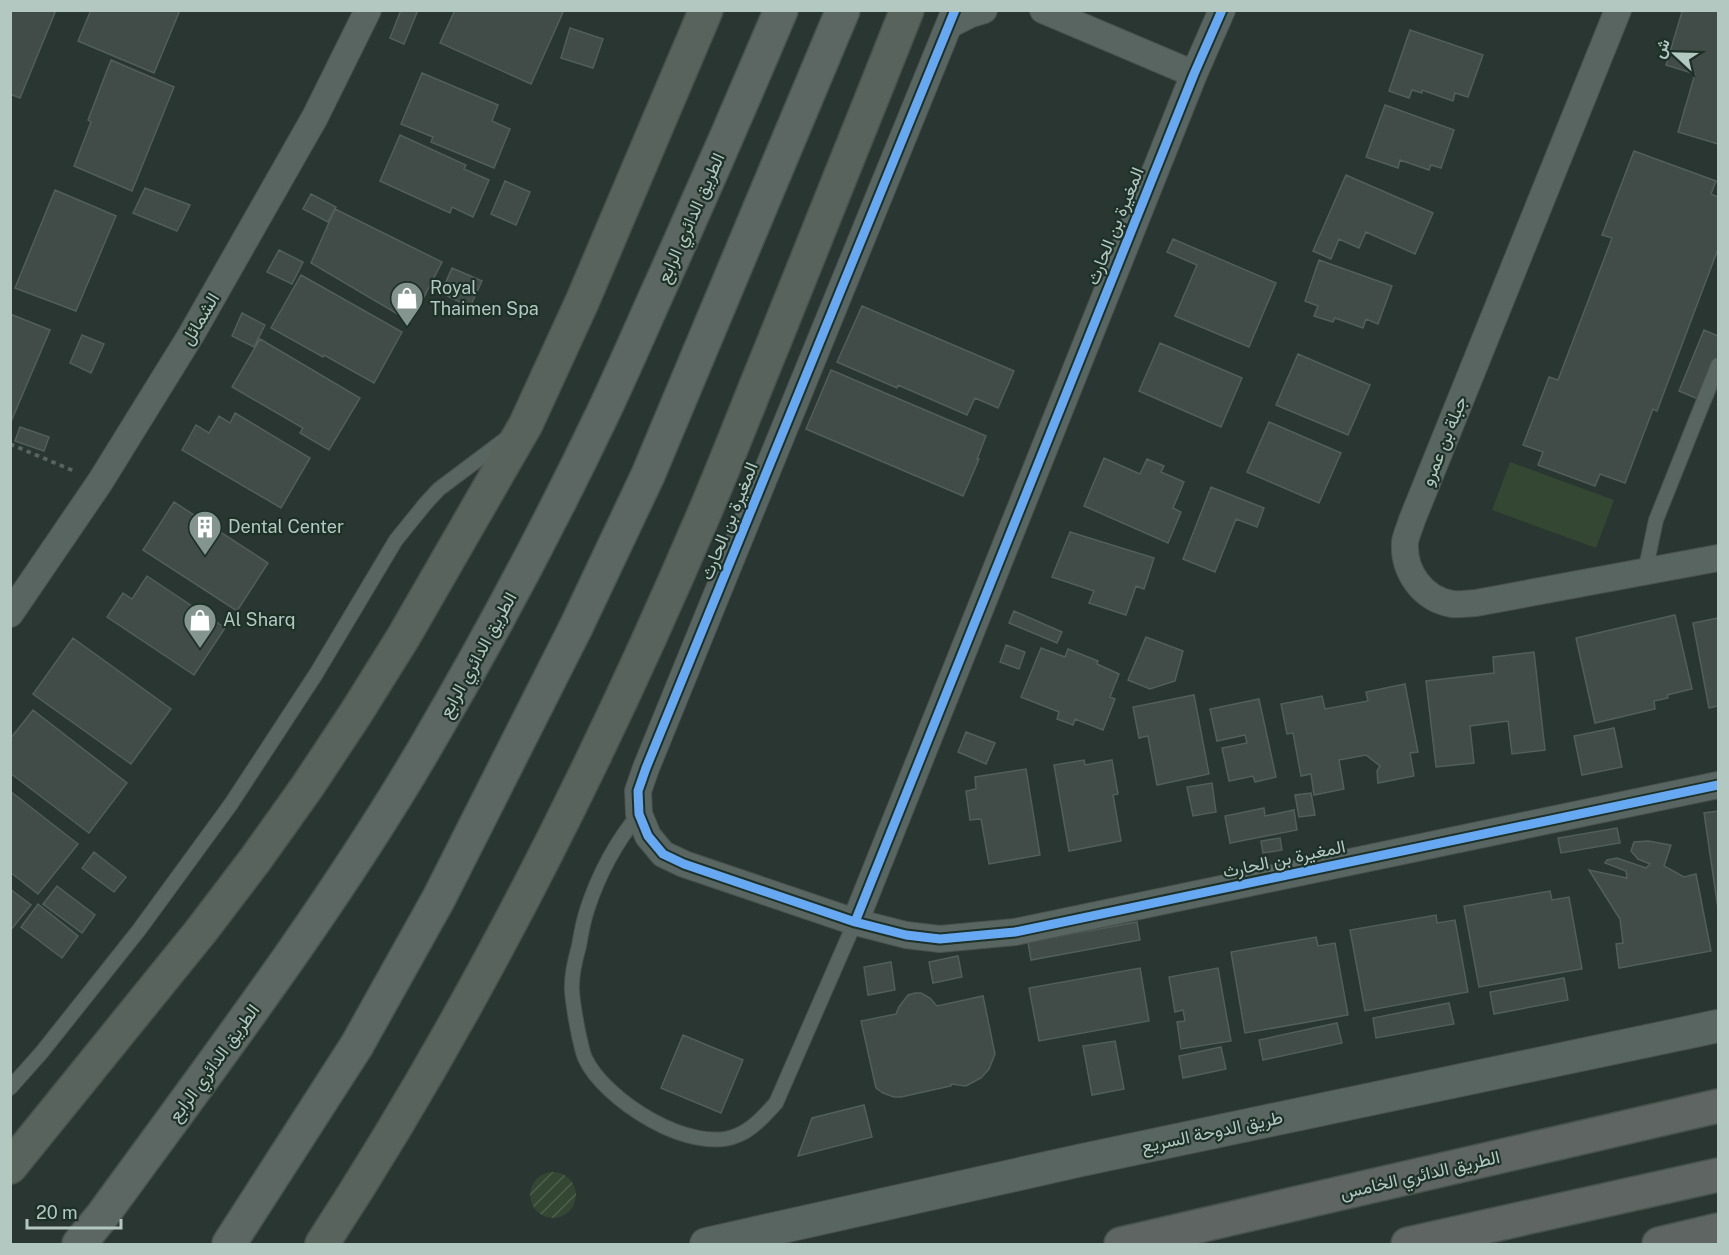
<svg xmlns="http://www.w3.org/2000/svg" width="1729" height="1255" viewBox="0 0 1729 1255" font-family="'Public Sans',Vazirmatn,sans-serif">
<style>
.grass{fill:#334732}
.garden{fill:url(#garden-furrows)}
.building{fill:#414c48;stroke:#525e59;stroke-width:1.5}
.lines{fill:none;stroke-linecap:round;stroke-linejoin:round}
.service-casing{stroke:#48514d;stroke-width:16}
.minor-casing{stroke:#48514d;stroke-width:28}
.tertiary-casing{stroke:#48514d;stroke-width:34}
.secondary-casing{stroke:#48514d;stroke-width:36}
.primary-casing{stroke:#47534e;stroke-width:36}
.motorway-casing{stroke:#47524d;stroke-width:36}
.path{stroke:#5a645f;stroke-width:4;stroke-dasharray:4.5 4.5;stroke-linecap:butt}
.service{stroke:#596560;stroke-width:14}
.minor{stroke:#596560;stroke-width:26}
.tertiary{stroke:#596560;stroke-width:32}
.secondary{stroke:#58635e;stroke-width:33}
.primary{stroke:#5c6662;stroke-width:33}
.motorway{stroke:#5e6562;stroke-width:33}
.cycleway-casing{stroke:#1d3129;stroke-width:13}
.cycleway{stroke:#66a8f1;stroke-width:9}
.labels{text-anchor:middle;stroke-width:4.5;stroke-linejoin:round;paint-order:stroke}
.street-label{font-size:18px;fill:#b3c8c0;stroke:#1d3129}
.poi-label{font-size:18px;fill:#b3c8c0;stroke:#1d3129;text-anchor:start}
</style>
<defs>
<pattern id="garden-furrows" width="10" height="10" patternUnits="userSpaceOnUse" patternTransform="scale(1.5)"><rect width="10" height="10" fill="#334732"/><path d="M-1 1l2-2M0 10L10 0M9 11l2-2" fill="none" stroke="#4e604e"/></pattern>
</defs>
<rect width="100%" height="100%" fill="#2a3631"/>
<path class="grass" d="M1510,462L1614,500L1596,548L1492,510Z"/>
<path class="garden" d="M530 1195a23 23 0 1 1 46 0a23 23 0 1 1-46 0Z"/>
<path class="building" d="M10,10H56L20,98L10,94Z
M91,10H180L154,73L78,41Z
M401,10H418L404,44L390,38Z
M455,10H564L531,84L440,43Z
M1676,10H1718V144L1678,132L1695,74L1666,65L1682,12Z
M570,28L603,39L593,68L561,58Z
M1410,30L1483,55L1468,97L1455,93L1453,101L1422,90V93L1412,90L1409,98L1389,91Z
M111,60L174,87L132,191L74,166L91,122L88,120Z
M422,73L498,105L492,121L510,129L494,168L431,142L433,137L401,124Z
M1385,105L1454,130L1441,168L1431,165L1429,170L1400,160L1398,168L1366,157Z
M400,135L466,165L464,169L489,180L473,217L452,207L450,213L380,181Z
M1634,151L1716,181L1711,194L1718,197V249L1657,411L1653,409L1625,483L1600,474L1595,486L1538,465L1543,452L1523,445L1549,377L1558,380L1612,238L1602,235Z
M1346,175L1433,213L1415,254L1366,232L1359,248L1339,239L1331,259L1313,251Z
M505,181L530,192L516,225L491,214Z
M145,188L190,205L177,231L133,213Z
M55,190L116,216L76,311L15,288Z
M311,194L336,207L328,222L303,209Z
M335,209L442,262L411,322L311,263Z
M1173,239L1276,283L1249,347L1175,316L1197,265L1167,252Z
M279,250L303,262L292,284L267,272Z
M1319,260L1392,286L1378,324L1366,319L1363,328L1335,318L1333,322L1314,316L1318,306L1305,301Z
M452,268L482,281L470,307L441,293Z
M301,275L402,332L374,383L324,355L323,357L271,328Z
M862,306L1014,371L998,408L975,398L967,415L898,385L897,388L837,362Z
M242,313L265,325L254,347L232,336Z
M10,314L50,330L10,424Z
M1704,330L1718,336V385L1710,404L1679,391Z
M82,335L104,344L91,373L70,363Z
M260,339L360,398L329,450L300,433L303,428L232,387Z
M1160,343L1242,378L1221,427L1139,391Z
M1298,354L1370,385L1348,435L1276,405Z
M831,370L986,436L977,459H979L963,496L806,429Z
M235,413L310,458L281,508L182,450L196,425L209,433L219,416L230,423Z
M1269,422L1341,453L1319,503L1247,472Z
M20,427L49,437L44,451L15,441Z
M1104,458L1140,474L1147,459L1164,466L1161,472L1184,482L1173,508L1181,512L1168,543L1084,506Z
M1211,487L1264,508L1257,527L1236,519L1215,572L1183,559Z
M174,502L268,563L237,611L143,550Z
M1070,532L1154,558L1144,589L1136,586L1126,615L1089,603L1094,591L1052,577Z
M147,576L225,628L194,675L107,617L123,593L132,599Z
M1014,611L1062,632L1057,643L1009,623Z
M1675,615L1692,689L1667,695L1668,698L1654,701L1655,709L1595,723L1576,638Z
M1718,618V706L1709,708L1693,623Z
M1146,637L1183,651L1175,681L1150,689L1128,680Z
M73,638L171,709L131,764L33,694Z
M1006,645L1025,652L1019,669L1000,662Z
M1041,648L1065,657L1068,649L1098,661L1097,664L1119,674L1110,697L1115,699L1103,730L1075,719L1073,725L1057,719L1059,712L1021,697Z
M1534,652L1545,750L1512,754L1508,721L1470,726L1474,763L1436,767L1426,681L1494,673L1493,657Z
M1405,684L1418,752L1410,753L1414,776L1378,783L1377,771L1380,766L1366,755L1339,760L1344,789L1314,795L1311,774L1301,776L1293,733L1287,734L1281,704L1322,696L1325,709L1368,701L1366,692Z
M1194,695L1209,774L1157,785L1148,736L1139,738L1133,707Z
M1259,699L1276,777L1255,782L1253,776L1229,781L1222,748L1247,743L1245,735L1217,741L1210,709Z
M33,710L127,783L89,833L10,773V739Z
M1614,728L1622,767L1582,775L1574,736Z
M966,732L995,743L986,764L958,752Z
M1084,760L1085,765L1112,760L1118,794L1113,795L1121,841L1069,851L1054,765Z
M1026,769L1040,855L989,864L981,819L970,820L966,791L976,789L975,777Z
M1212,783L1216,812L1193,816L1187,787Z
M10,791L78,844L38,894L10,872Z
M1311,793L1315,815L1299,817L1295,795Z
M1264,808L1265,816L1294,810L1297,830L1230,843L1225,816Z
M1718,811V909L1704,813Z
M1617,828L1620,843L1561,853L1558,838Z
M1280,838L1282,850L1263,853L1261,841Z
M1648,841L1671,845L1664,866L1684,877L1696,874L1711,951L1619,968L1616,944L1623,943L1620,919L1589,870L1627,878L1626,871L1605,863L1607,860L1617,858L1646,868L1650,864L1638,859L1631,851L1634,842Z
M94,852L126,877L114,892L82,868Z
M57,886L95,915L82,933L43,904Z
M10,889L31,905L10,931Z
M1550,891L1552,900L1569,897L1582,969L1479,987L1464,906Z
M38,904L78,936L62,958L21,927Z
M1436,915L1437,923L1455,920L1468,992L1365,1011L1350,930Z
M1137,922L1140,940L1031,960L1028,942Z
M1316,937L1318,946L1335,943L1348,1015L1245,1033L1231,952Z
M958,956L962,977L933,983L929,962Z
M891,962L895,990L868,995L864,967Z
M1140,968L1149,1021L1039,1041L1029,988Z
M1218,968L1231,1041L1181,1049L1177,1022L1185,1021L1183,1010L1175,1012L1169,977Z
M1564,978L1568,1000L1494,1014L1490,992Z
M915,993H921L930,998L937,1006L983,996L995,1054L989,1069L981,1078L966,1086L951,1084V1086L901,1097H894L883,1093L876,1088L861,1021L896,1014L899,1007L908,995Z
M1449,1003L1454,1024L1376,1038L1373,1018Z
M1337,1023L1342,1043L1263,1060L1259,1040Z
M683,1035L743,1060L721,1113L661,1088Z
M1115,1041L1124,1089L1092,1095L1083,1046Z
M1221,1047L1226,1069L1183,1078L1179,1056Z
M864,1105L872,1137L798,1156L812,1118Z"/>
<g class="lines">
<defs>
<path id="service" d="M1645,572L1656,520L1718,365
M639,814C616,842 598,876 587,910C583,922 581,934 579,946C575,960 571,976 572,991C573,1006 576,1021 579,1036C581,1043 582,1051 585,1058C604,1100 692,1156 738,1135C753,1129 765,1115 776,1103L855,922
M10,1088L42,1052L139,930L231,804L316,674L396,540L426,503L439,489L507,438"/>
<path id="minor" d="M1043,10L1194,74
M1222,10L1194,74L855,922L906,935L940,939L1015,932L1718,785
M1618,10L1412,520C1410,527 1406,535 1405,542C1403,572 1423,599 1452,604C1460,605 1469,603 1476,603L1718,558
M949,25L971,14L984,10
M10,614L100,482L191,335L315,117L368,10
M855,922L684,864L663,854L648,836L639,814L638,791L646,768L955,10"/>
<path id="tertiary" d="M706,1244L1082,1160L1718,1026"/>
<path id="secondary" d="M10,1167L201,931L255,860L307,787L356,713L404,636L526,424L582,302L706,10
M322,1244C472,1014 596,767 704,514C728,458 750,400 774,342C818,232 863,121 907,10"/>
<path id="primary" d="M79,1244L102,1216C214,1062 330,910 426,746C490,637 549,526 603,413C621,375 638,336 655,298C698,203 740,107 781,10
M229,1244L357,1045L439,898L576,627L648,475L843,10"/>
<path id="motorway" d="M1121,1244L1718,1106
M1408,1244L1718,1175
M1659,1244L1718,1230"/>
</defs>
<use href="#service" class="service-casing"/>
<use href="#minor" class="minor-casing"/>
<use href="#tertiary" class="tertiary-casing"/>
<use href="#secondary" class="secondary-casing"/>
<use href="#primary" class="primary-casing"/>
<use href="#motorway" class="motorway-casing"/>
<path class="path" d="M10,444L74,471"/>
<use href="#service" class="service"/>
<use href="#minor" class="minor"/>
<use href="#tertiary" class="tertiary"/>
<use href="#secondary" class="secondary"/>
<use href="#primary" class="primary"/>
<use href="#motorway" class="motorway"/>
<defs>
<path id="cycleway" d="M1222,10L1194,74L855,922L906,935L940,939L1015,932L1718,785
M855,922L684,864L663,854L648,836L639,814L638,791L646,768L955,10"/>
</defs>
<use href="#cycleway" class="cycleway-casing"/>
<use href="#cycleway" class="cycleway"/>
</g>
<defs>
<symbol id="shop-pin" viewBox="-11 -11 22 30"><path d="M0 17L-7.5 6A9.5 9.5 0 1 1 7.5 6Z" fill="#83958e" stroke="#1d3129"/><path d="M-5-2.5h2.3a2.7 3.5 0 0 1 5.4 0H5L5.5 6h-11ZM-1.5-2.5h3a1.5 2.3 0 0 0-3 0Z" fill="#fff"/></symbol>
<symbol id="building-pin" viewBox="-11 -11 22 30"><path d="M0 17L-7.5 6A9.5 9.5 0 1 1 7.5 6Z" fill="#83958e" stroke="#1d3129"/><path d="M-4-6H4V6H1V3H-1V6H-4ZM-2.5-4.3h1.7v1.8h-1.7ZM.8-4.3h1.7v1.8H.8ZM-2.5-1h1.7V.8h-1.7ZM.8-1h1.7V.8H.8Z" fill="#fff"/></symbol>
</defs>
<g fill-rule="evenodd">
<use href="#shop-pin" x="388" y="279" width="38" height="52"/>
<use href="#building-pin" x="186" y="508" width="38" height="52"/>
<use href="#shop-pin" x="181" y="601" width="38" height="52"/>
</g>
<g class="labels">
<g class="street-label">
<text transform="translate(691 218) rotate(-66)" y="6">الطريق الدائري الرابع</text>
<text transform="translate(1115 226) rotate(-68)" y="6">المغيرة بن الحارث</text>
<text transform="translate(200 319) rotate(-59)" y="6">الشمائل</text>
<text transform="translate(1444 441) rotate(-68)" y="6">جبلة بن عمرو</text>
<text transform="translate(729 521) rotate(-68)" y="6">المغيرة بن الحارث</text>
<text transform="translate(478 655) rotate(-61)" y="6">الطريق الدائري الرابع</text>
<text transform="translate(1284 859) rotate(-12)" y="6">المغيرة بن الحارث</text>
<text transform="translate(214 1063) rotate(-54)" y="6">الطريق الدائري الرابع</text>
<text transform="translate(1212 1132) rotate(-12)" y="6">طريق الدوحة السريع</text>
<text transform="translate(1420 1175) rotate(-13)" y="6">الطريق الدائري الخامس</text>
</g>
<g class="poi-label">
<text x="430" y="294">Royal<tspan x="430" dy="21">Thaimen Spa</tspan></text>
<text x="228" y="533">Dental Center</text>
<text x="223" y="626">Al Sharq</text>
</g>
</g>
<rect width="1729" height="1255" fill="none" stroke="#b3c8c0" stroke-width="24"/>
<g transform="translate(1675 54) rotate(292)" stroke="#1d3129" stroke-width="4.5" paint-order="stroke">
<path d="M0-4.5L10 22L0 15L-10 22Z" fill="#b3c8c0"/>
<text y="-9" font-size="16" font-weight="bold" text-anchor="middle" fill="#b3c8c0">ش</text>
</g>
<path d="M27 1219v9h94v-9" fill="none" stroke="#b3c8c0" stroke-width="3"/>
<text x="36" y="1219" font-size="18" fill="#b3c8c0" stroke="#1d3129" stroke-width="4.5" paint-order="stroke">20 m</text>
</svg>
